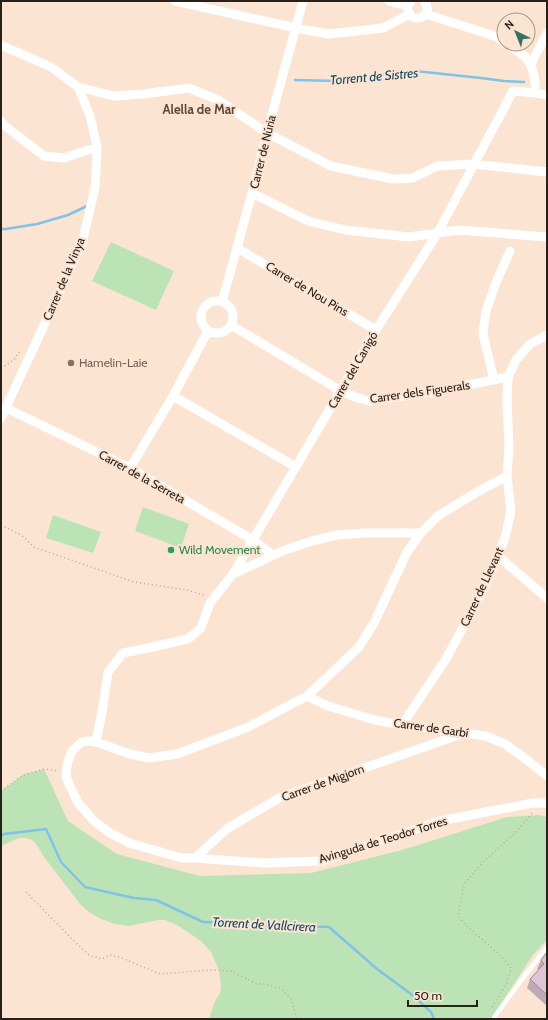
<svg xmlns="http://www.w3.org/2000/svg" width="548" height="1020" viewBox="0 0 548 1020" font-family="Cabin,sans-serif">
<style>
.green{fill:#bce3b6}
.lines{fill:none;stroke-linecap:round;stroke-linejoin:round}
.stream{stroke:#80c3e6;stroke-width:2.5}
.path{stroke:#bba89a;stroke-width:1.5;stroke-dasharray:1 3;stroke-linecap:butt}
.lane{stroke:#fff;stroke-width:4.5}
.street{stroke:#fff;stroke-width:9}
.wall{fill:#bfa9b8}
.building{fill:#dec5d6;stroke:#9b8a96}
.education-dot{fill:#8d6e63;stroke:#fce4d2;stroke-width:1.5}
.leisure-dot{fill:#2e9e5b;stroke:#fce4d2;stroke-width:1.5}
.labels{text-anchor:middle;stroke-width:4;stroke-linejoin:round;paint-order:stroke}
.street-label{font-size:12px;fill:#29201a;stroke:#fce4d2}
.education-label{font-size:12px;fill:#785e54;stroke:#fce4d2;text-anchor:start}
.leisure-label{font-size:12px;fill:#27864d;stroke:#fce4d2;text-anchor:start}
.water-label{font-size:13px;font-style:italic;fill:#0f475f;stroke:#fce4d2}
.neighbourhood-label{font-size:13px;font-weight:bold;fill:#5e4a3c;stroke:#fce4d2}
</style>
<rect width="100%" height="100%" fill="#fce4d2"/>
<path class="green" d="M111,242L174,271L156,310L92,281Z
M143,507L189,524L181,548L135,531Z
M53,515L101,532L93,553L46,538Z
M44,769L68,821L117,854L200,876L311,873L402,850L507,817L539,815L547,817V940L533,955L491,1019H209L214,1003L220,993L221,986L219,970L211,952L201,941L177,925L165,920H158L129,926L115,924L101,919L90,913L80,904L44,857L36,844L32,840L26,838H19L1,846V791L23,775Z"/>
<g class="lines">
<path class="stream" d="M295,80L338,81L373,75L415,71L481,78L504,81L524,82
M1,229H6L37,224L68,215L87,206
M1,836L4,834L46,829L61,862L85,887L134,898L156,900L203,922L329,927L377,969L411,994L431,1012L434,1019"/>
<path class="path" d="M1,368L14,360L18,353L22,352
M1,525L21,535L34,547L134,582L187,590L204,595
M1,791L23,775L44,769L59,771
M26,892L75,942L89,955L102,959L110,955L119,957L160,974L210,970L231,971L257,984H265L282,989L291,999L297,1019
M492,1007L507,983L511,968L502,957L466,925L458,916L464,884L482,863L515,833L533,812"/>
<path class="lane" d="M494,1019L495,1016L523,978L547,947"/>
<path class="street" d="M175,1L296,28L329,34L383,28L410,14
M389,1L408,6
M411,1C409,4 407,6 408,10C411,26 436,16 424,1
M426,14L497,37L504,42
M507,44C513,48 520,52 525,57C534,66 535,81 536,93
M1,45L51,67L78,87L114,96L143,94L189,88L218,100L267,133L331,166L393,179L413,178L437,166L473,164L547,172
M531,64L547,33
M1,121L5,126L44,156L64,158L97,147
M252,193L308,221L345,230L409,237L459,230L547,237
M237,248L376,330
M201 317a16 16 0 1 1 32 0a16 16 0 1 1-32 0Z
M222,302L252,193L267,133L303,1
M231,325L341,391L355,397L369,401L438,391L508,377
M494,380L483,334L486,311L495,285L510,251
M173,396L296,467
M6,408L130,468L253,540L273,555
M1,418L82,243L95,188L97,147L90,116L78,87
M130,468L173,396L208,331
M507,476L472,495L438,516L421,533L407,552L374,623L359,647L307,696L246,728L177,754L149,758L130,754L96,742L89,741L82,742L72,751L67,765L66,777L70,786L78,803L94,821L110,833L129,843L182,858H195L264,863L322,861L440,821L533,803H547
M498,556L547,598
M233,574L376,330L437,234L513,91L536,93L547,95
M307,696L328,706L375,720L402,725L486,736L505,744L523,757L547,776
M402,725L446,659L484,588L498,556L505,538L511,511L507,476L509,447L507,400L508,377L516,360L530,344L547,335
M96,742L102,712L108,672L123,653L148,648L188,639L201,628L210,603L233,574L285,550L312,541L337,535L364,533H421
M195,858L228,828L279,798L464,733"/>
</g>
<path class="wall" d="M547,952V1006L527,988L530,979L539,970L537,969L541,960Z"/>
<path class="building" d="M547,952V995L530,979L544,964L541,960Z"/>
<circle class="education-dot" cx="71" cy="363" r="4"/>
<circle class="leisure-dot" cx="171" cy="550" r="4"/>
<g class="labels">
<g class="street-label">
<text transform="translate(263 152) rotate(-76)" y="4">Carrer de Núria</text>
<text transform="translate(64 279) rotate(-67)" y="4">Carrer de la Vinya</text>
<text transform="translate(307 289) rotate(31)" y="4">Carrer de Nou Pins</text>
<text transform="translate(353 370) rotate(-60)" y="4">Carrer del Canigó</text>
<text transform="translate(420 392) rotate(-8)" y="4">Carrer dels Figuerals</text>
<text transform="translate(142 477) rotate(29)" y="4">Carrer de la Serreta</text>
<text transform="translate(482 587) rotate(-65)" y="4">Carrer de Llevant</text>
<text transform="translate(431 728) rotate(8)" y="4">Carrer de Garbí</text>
<text transform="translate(323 783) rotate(-20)" y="4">Carrer de Migjorn</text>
<text transform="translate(383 840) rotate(-17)" y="4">Avinguda de Teodor Torres</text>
</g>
<g class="education-label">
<text x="79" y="367">Hamelin-Laie</text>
</g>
<g class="leisure-label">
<text x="179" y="554">Wild Movement</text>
</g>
<g class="water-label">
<text transform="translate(374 76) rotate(-5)" y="5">Torrent de Sistres</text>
<text transform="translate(264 924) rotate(3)" y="5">Torrent de Vallcirera</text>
</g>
<g class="neighbourhood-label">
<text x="199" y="114">Alella de Mar</text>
</g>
</g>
<rect width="548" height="1020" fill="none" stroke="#29201a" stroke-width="4"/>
<g transform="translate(516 32) rotate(317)"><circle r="19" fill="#fce4d2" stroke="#a89688"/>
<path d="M0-3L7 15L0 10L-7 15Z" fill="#317262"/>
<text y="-6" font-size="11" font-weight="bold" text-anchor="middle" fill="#29201a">N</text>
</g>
<path d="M408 1000v6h69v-6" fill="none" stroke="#29201a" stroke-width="2"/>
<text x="414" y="1000" font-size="12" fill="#29201a" stroke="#fce4d2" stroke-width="3" paint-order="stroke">50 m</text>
</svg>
